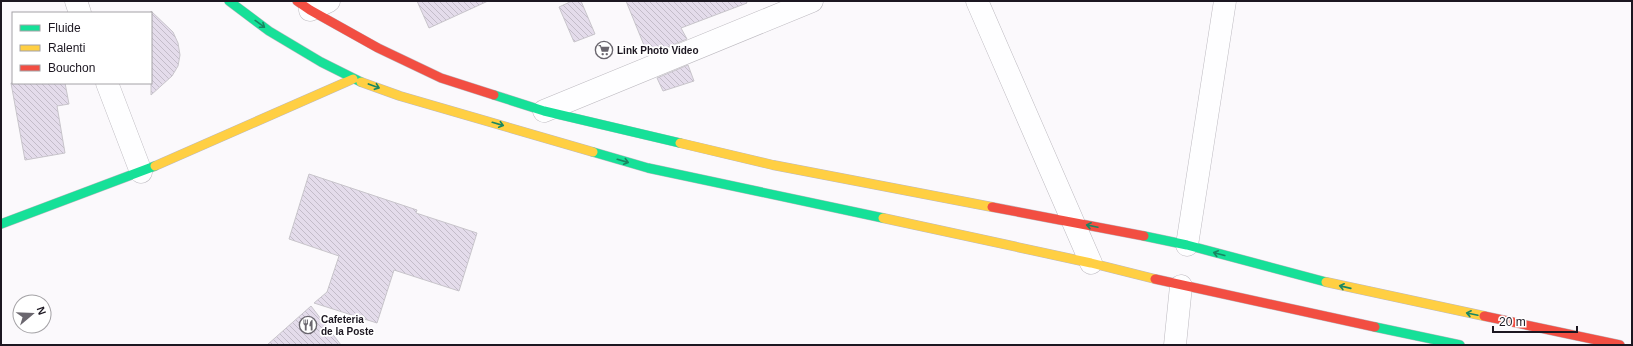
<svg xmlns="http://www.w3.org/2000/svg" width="1633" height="346" viewBox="0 0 1633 346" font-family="Arial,sans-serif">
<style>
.building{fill:url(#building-back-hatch);stroke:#c8c5cb}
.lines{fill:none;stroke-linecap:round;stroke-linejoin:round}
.street-casing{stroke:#bdbac0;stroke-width:23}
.fast-casing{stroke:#bdbac0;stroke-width:10}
.slow-casing{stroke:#bdbac0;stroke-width:10}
.jam-casing{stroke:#bdbac0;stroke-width:10}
.street{stroke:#fefeff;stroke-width:22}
.fast{stroke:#16e098;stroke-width:9}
.slow{stroke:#ffcf43;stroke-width:9}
.jam{stroke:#f24e42;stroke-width:9}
.oneway{stroke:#198662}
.labels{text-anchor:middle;stroke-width:3.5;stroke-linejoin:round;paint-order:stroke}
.poi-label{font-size:10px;font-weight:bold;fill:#1c1721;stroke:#fff;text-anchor:start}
</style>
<defs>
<pattern id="building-back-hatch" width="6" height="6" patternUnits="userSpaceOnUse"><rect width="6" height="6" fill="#e4dceb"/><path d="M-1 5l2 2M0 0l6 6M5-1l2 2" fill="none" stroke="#c3bcc9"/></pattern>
</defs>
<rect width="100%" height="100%" fill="#fbf9fc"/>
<path class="building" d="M417,1H488L429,28Z
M572,1H581L595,34L574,42L559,7Z
M626,1H746L747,3L681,28L687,39L648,55Z
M151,11L173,32L178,43L180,55L178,66L172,76L151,95Z
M688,65L694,81L663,91L657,78Z
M11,83H65L69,104L57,106L65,153L25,160Z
M309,174L417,210L416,213L477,233L459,291L394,270L377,323L314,303L327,292L339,256L289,239Z
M311,306L341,345H267Z"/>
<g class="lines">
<defs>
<path id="street" d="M76,1L80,13
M977,1L1091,263
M310,10L329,1
M107,83L141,172
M544,111L812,1
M1187,245L1225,1
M1175,345L1181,286"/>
<path id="fast" d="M229,1L269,31L321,62L361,82
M494,95L544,111L680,143
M593,152L648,168L883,218
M1,224L155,166
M1144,236L1187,245L1326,282
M1375,327L1460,345"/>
<path id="slow" d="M361,82L400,96L593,152
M680,143L773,165L992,207
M155,166L353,79
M883,218L1091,263L1155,279
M1326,282L1484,316"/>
<path id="jam" d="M297,1L310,10L378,48L441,78L494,95
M992,207L1144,236
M1155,279L1375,327
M1484,316L1620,345"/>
</defs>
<use href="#street" class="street-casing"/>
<use href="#fast" class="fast-casing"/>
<use href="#slow" class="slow-casing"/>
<use href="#jam" class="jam-casing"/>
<use href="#street" class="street"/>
<use href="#fast" class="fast"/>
<use href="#slow" class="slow"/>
<use href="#jam" class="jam"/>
</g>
<defs><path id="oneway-shaft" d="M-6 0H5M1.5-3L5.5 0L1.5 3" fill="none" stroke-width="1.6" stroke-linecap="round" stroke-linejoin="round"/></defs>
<g class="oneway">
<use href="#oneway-shaft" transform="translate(260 24) rotate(36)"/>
<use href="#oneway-shaft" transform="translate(374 86) rotate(20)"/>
<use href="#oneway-shaft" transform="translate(498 124) rotate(16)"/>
<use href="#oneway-shaft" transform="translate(623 161) rotate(16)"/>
<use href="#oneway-shaft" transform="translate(1092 226) rotate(-168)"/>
<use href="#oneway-shaft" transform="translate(1219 254) rotate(-165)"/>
<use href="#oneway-shaft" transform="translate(1345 287) rotate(-167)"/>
<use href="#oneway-shaft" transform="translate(1472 314) rotate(-168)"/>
</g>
<defs>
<symbol id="supermarket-ring" viewBox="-11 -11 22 22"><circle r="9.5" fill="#fff" stroke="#6a666e" stroke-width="1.5"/><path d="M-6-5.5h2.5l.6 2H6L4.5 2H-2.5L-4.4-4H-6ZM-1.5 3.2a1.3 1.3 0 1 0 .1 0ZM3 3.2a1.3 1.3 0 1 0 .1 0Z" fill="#6a666e"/></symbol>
<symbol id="restaurant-ring" viewBox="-11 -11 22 22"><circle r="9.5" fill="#fff" stroke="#6a666e" stroke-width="1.5"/><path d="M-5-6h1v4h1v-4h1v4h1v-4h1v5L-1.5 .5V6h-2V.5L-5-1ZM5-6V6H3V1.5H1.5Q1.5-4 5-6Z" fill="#6a666e"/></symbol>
</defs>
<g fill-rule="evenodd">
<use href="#supermarket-ring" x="594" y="40" width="20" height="20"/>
<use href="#restaurant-ring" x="298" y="315" width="20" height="20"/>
</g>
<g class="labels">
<g class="poi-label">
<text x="617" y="54">Link Photo Video</text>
<text x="321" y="323">Cafeteria<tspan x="321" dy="12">de la Poste</tspan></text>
</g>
</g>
<rect width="1633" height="346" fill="none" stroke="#1c1721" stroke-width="4"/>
<rect x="12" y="12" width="140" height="72" fill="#ffffff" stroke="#a4a2a6"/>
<rect x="20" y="25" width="20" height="6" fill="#16e098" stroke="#a4a2a6"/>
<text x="48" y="32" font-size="12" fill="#1c1721">Fluide</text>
<rect x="20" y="45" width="20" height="6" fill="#ffcf43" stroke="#a4a2a6"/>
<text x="48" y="52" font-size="12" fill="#1c1721">Ralenti</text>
<rect x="20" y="65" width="20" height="6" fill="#f24e42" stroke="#a4a2a6"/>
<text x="48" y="72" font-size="12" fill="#1c1721">Bouchon</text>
<g transform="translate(32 314) rotate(71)"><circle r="19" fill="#ffffff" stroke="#a4a2a6"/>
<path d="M0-3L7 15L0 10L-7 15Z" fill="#6a666e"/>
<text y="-6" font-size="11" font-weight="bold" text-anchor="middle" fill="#1c1721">N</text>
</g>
<path d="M1493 326v6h84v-6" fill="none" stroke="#1c1721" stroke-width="2"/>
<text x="1499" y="326" font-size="12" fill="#1c1721" stroke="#ffffff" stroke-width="3" paint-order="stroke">20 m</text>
</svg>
